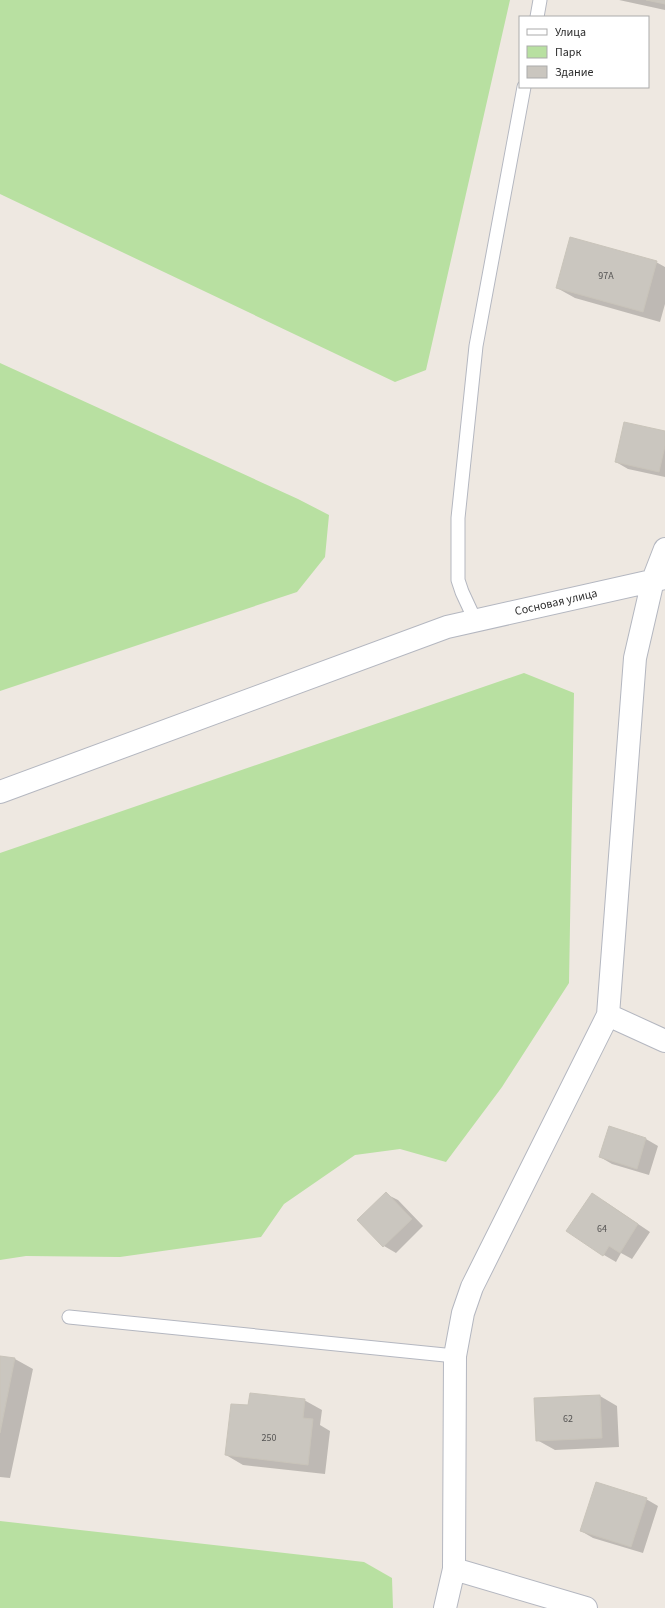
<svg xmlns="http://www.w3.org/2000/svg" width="665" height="1608" viewBox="0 0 665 1608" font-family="'Source Sans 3',sans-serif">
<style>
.green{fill:#b8e0a1}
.shadow{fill:#0003}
.building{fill:#cac6bf;stroke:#c9c4ba}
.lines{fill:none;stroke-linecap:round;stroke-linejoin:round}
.service-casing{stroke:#b4b7c0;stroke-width:15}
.minor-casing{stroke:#b4b7c0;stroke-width:24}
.service{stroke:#fff;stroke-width:13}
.minor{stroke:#fff;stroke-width:22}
.labels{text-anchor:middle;stroke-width:3;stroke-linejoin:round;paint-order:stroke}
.number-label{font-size:10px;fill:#545352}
.street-label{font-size:12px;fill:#2d2d2d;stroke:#fff}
</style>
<rect width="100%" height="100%" fill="#eee8e1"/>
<path class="green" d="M0,0H510L426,370L395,382L0,194Z
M0,363L298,499L329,515L325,557L297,592L0,691Z
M524,673L574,693L569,983L502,1087L446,1162L400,1149L355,1155L284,1204L261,1237L120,1257L26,1256L0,1260V853Z
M0,1521L364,1562L392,1578L393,1608H0Z"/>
<path class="shadow" d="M619,0H665V10Z
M656,262L665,267V304L660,322L575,298L557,288Z
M665,432V477L628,469L616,462Z
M609,1128L646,1139L658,1146L649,1175L612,1164L600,1157Z
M386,1194L398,1200L423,1226L396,1253L384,1246Z
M604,1201L650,1232L632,1259L621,1253L616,1262L604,1255Z
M0,1357L15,1359L33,1369L10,1478L0,1477Z
M600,1396L617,1406L619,1447L555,1450L537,1440Z
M304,1400L322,1410L320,1425L330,1431L325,1474L243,1465L226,1455L249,1407Z
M646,1499L658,1506L643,1553L593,1538L581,1531Z"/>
<path class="building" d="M646,0H665V4Z
M570,237L657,261L643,312L556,288Z
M624,422L665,431V446L659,472L615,462Z
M609,1126L646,1138L637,1169L599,1157Z
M386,1192L412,1219L383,1247L357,1220Z
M592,1193L638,1224L620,1253L609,1246L603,1256L566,1231Z
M0,1356L15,1358L0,1433Z
M250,1393L305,1399L303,1418L313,1419L308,1465L225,1455L231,1404L248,1405Z
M600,1395L602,1438L536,1441L534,1398Z
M596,1482L647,1498L631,1547L580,1531Z"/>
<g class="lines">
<defs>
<path id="service" d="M537,17L540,0
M475,620L462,592L458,580V518L476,346L524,87
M69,1317L455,1356"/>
<path id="minor" d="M0,792L447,627L665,578
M608,1015L665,1041
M454,1569L586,1608
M445,1608L454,1569L455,1356L463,1313L472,1287L608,1015L635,658L653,580L665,549"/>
</defs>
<use href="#service" class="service-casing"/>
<use href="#minor" class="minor-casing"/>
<use href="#service" class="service"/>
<use href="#minor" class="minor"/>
</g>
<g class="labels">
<g class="number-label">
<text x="606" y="279">97А</text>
<text x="602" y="1232">64</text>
<text x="568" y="1422">62</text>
<text x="269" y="1441">250</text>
</g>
<g class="street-label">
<text transform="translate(556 602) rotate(-13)" y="4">Сосновая улица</text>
</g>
</g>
<rect x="519" y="16" width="130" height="72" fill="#ffffff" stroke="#ababab"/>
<rect x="527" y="29" width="20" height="6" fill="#ffffff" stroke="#ababab"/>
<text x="555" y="36" font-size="12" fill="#2d2d2d">Улица</text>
<rect x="527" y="46" width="20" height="12" fill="#b8e0a1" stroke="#ababab"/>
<text x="555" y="56" font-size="12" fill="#2d2d2d">Парк</text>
<rect x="527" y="66" width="20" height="12" fill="#cac6bf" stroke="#ababab"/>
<text x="555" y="76" font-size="12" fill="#2d2d2d">Здание</text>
</svg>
